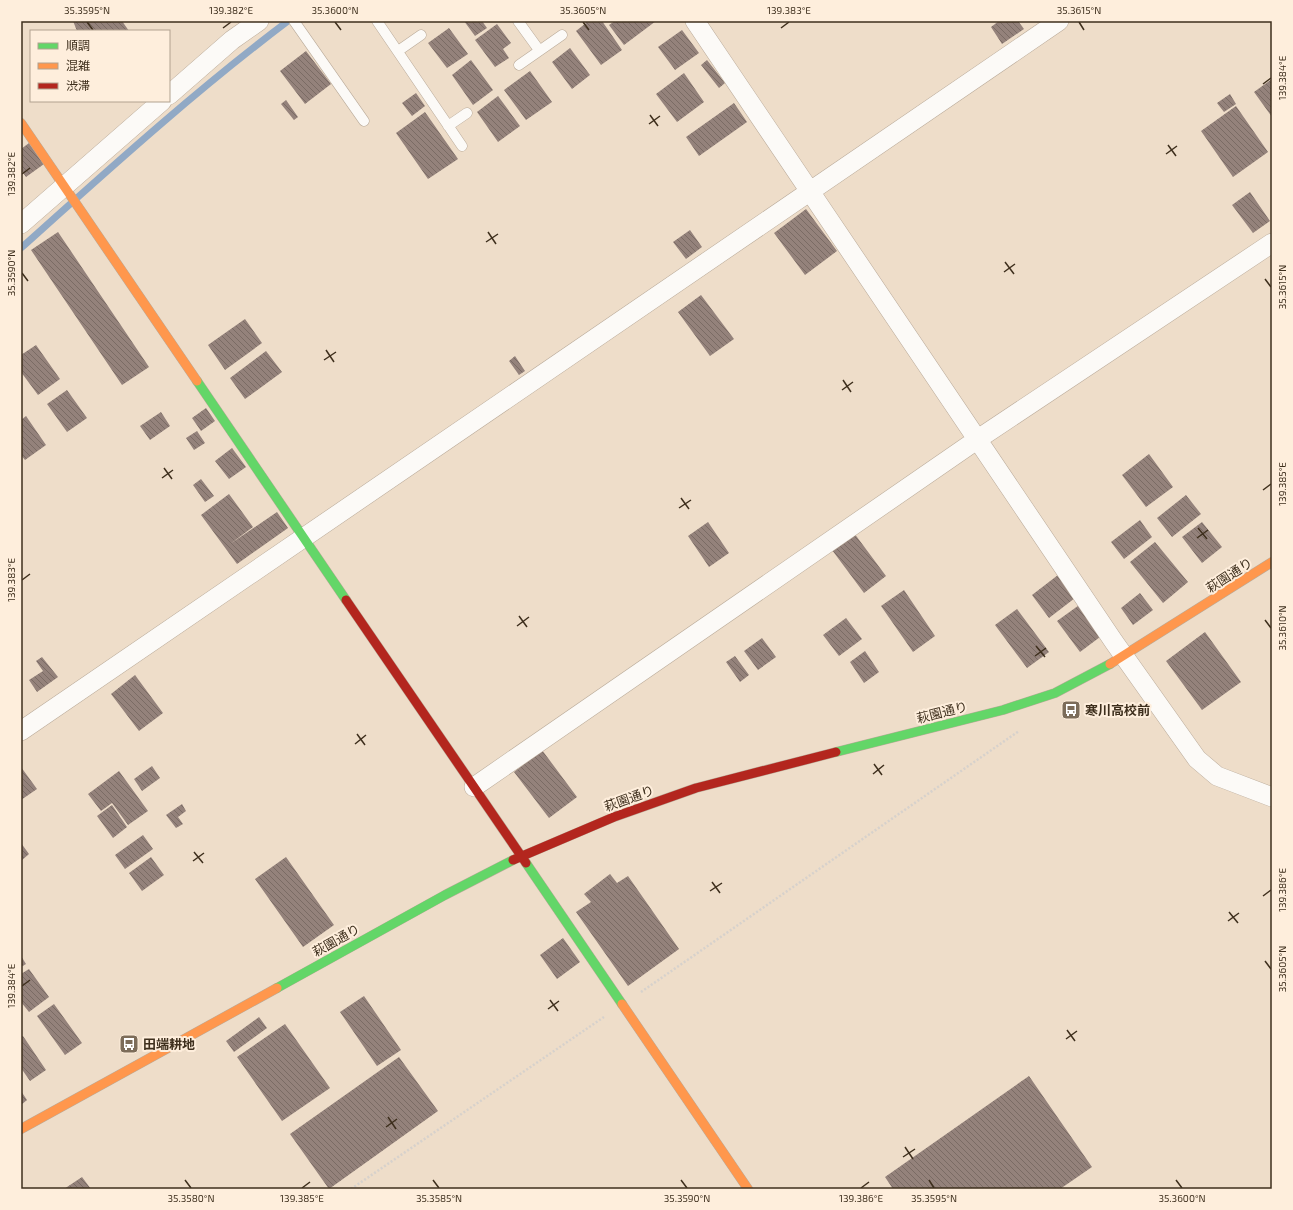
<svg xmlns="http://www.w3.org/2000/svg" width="1293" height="1210" viewBox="0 0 1293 1210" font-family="'Exo 2','Noto Sans JP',sans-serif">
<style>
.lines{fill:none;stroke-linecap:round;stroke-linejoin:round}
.stream{stroke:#91a9c5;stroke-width:7}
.building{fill:url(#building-back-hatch)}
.lane-casing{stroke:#b9aa99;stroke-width:11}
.street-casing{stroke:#b9aa99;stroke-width:20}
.fast-casing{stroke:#b9aa99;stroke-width:10}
.slow-casing{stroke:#b9aa99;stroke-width:10}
.jam-casing{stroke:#b9aa99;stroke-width:10}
.path{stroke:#d6d1cc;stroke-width:2.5;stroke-dasharray:2 2;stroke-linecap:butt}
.lane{stroke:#fcfaf7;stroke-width:10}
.street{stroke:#fcfaf7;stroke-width:19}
.fast{stroke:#63d668;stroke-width:9}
.slow{stroke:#ff974d;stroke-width:9}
.jam{stroke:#b3261e;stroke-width:9}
.ticks{fill:none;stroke:#3e2f1d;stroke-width:1.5}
.labels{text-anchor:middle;stroke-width:4;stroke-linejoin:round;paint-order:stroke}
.street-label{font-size:13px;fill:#3e2f1d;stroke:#feeedc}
.poi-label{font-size:13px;font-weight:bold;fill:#3e2f1d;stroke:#feeedc;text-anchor:start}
.neatline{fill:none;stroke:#3e2f1d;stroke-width:1.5}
.ticks-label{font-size:10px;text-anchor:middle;fill:#3e2f1d}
</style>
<defs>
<pattern id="building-back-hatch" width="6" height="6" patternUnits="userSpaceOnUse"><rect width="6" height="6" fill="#94827b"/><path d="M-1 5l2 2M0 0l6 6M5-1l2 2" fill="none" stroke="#7a6b64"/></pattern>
</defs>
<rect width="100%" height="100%" fill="#eeddc9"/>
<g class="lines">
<path class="stream" d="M21,248C108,170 195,91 288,21"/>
</g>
<path class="building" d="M73,21H122L129,31H77Z
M464,21H482L487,28L475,36Z
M584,21H602L622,50L601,65L576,31L586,23Z
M615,21H656L624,45L609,25Z
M999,21H1018L1024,29L1002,44L991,27Z
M497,24L511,43L503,49L509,58L495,67L475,40Z
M449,28L468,54L447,68L428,43Z
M682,30L699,53L675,70L658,47Z
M570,48L590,75L572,89L552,62Z
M306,51L331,84L305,104L280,71Z
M471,60L493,90L473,105L452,75Z
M707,60L725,83L719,88L701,65Z
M530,71L552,102L526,120L504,90Z
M684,73L704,102L677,122L656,94Z
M1272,79V117L1254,92Z
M416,93L425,106L412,116L402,103Z
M1230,94L1236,104L1224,112L1217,103Z
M498,96L520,126L498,142L477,112Z
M286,100L298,117L294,120L281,104Z
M734,103L747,122L699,156L686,137Z
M1236,106L1268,152L1233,177L1201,131Z
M425,112L458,159L428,179L396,133Z
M29,143L44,164L26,177L21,170V149Z
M1250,192L1270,221L1253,233L1232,205Z
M806,209L837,251L805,275L774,233Z
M690,230L702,247L686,259L673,242Z
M58,232L149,367L122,385L31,250Z
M701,295L734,339L710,356L678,312Z
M245,319L262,343L225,370L208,345Z
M36,345L60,379L38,395L21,372V355Z
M266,351L282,372L245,399L230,378Z
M515,356L525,371L519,375L509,361Z
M67,390L87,418L67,432L47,404Z
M206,408L215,421L201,431L192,418Z
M161,412L170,426L150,440L140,426Z
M26,416L46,445L25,460L21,455V420Z
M197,431L205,443L194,450L186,438Z
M232,448L246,467L229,479L215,461Z
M1149,454L1173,487L1146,507L1122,475Z
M201,479L214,496L205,502L193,485Z
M229,494L253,527L230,544L277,512L288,528L237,564L201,515Z
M1186,495L1201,514L1172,537L1157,518Z
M1140,520L1152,537L1124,559L1111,542Z
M708,522L729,553L709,567L688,536Z
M1202,522L1222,547L1202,563L1182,537Z
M854,533L886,576L864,593L832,550Z
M1155,542L1188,582L1163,603L1130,562Z
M1058,575L1075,598L1049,618L1032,595Z
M904,590L935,636L913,652L881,606Z
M1140,593L1153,610L1133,625L1121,608Z
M1082,603L1104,634L1080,652L1057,621Z
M1017,609L1049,652L1027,668L995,625Z
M846,618L862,639L839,656L823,635Z
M1205,632L1241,682L1202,710L1166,661Z
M762,638L776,657L758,670L744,651Z
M865,651L879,672L864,683L850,662Z
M735,656L749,675L740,682L726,662Z
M42,657L58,677L37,692L29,680L43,671L36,661Z
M135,675L163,713L139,731L111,694Z
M542,750L577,797L549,818L514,772Z
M152,766L160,778L142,791L134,779Z
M21,767L37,789L21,800Z
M119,771L148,811L128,825L112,803L101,811L88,794Z
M182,804L186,811L178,817L183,824L176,828L166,815Z
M112,805L127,827L113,838L97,816Z
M143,835L153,849L125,869L115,855Z
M21,843L29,854L21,861Z
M151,857L164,875L142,891L129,873Z
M286,857L334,925L303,947L255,879Z
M610,874L617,883L628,876L679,949L628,986L576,912L591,902L584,894Z
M563,938L580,962L557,979L540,955Z
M21,956L26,964L21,967Z
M29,969L49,997L29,1012L21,1002V974Z
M364,996L401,1050L377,1066L340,1012Z
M54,1004L82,1043L65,1055L37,1016Z
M259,1017L267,1028L234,1052L226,1041Z
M285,1024L330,1088L282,1121L237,1057Z
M23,1036L46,1070L30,1081L21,1068V1037Z
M399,1057L438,1111L329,1189L290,1134Z
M1029,1076L1092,1167L1060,1189H893L885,1177Z
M21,1091L27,1100L21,1105Z
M82,1177L91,1189H64Z"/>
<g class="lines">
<defs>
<path id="lane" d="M294,21L364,121
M377,21L462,146
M518,21L539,50
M398,51L421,35
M519,65L562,35
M448,126L467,113"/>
<path id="street" d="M695,21L1114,642L1197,759L1217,776L1272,797
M169,95L232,40L259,21
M21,224L162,101
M21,731L1059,21
M474,787L978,439L1272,243"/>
<path id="fast" d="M197,381L346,600
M836,752L1003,710L1055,693L1110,664
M526,863L622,1004
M277,988L445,895L513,860"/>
<path id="slow" d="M21,123L197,381
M1110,664L1272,562
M622,1004L748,1189
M21,1129L277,988"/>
<path id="jam" d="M346,600L526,863
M513,860L614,817L696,788L836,752"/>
</defs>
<use href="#lane" class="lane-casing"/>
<use href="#street" class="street-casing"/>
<use href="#fast" class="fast-casing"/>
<use href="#slow" class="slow-casing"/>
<use href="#jam" class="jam-casing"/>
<path class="path" d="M641,992L1019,731
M351,1189L604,1017"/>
<use href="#lane" class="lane"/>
<use href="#street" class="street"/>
<use href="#fast" class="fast"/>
<use href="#slow" class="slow"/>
<use href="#jam" class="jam"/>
</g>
<path class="ticks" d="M87,22L93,30M335,22L341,30M583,22L589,30M1079,22L1084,30M223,28L231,22M781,28L789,22M1263,84L1271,78M650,115L658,126M649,124L660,116M1168,145L1176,156M1166,154L1177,146M22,174L30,168M488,232L496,244M486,242L498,234M1005,262L1014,274M1004,272L1015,264M22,273L28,281M1265,279L1271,287M326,350L334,362M324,360L336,352M843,380L851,392M842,390L853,382M164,468L172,479M162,478L173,470M1263,490L1271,484M681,498L689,509M679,508L691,500M1198,528L1207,539M1197,538L1208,530M22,580L30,574M519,616L527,627M1265,620L1271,628M517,626L529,617M1036,646L1045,657M1035,656L1046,648M357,734L365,745M355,744L366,735M874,764L882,775M873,774L884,765M194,852L203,863M193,861L204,853M712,882L720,893M710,891L722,883M1263,896L1271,890M1229,912L1238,923M1228,921L1239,913M1265,961L1271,969M22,986L30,980M550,1000L558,1011M548,1009L559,1001M1067,1030L1075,1041M1066,1039L1077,1031M388,1117L396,1129M386,1127L397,1119M905,1147L913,1159M903,1157L915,1149M185,1180L191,1188M433,1180L439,1188M681,1180L687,1188M929,1180L934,1188M1176,1180L1182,1188M302,1188L310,1182M861,1188L869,1182"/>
<defs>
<symbol id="bus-square" viewBox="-11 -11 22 22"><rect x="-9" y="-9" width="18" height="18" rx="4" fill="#7c6c59" stroke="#feeedc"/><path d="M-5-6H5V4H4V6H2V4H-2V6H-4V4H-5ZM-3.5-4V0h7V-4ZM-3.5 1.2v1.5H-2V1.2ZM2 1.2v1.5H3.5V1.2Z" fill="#fff"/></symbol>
</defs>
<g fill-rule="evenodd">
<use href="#bus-square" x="1060" y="699" width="22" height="22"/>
<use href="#bus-square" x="118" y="1033" width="22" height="22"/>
</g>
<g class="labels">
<g class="street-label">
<text transform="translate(1229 575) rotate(-33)" y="5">萩園通り</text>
<text transform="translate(942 712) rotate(-14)" y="5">萩園通り</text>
<text transform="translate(629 798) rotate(-20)" y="5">萩園通り</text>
<text transform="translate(336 940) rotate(-29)" y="5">萩園通り</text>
</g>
<g class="poi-label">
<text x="1085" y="715">寒川高校前</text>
<text x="143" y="1049">田端耕地</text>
</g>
</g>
<rect width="1293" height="1210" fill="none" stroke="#feeedc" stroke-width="44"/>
<rect x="30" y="30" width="140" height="72" fill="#feeedc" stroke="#b1a290"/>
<rect x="38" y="43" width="20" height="6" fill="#63d668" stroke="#b1a290"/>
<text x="66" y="50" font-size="12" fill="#3e2f1d">順調</text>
<rect x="38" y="63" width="20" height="6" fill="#ff974d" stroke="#b1a290"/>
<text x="66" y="70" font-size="12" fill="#3e2f1d">混雑</text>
<rect x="38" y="83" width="20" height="6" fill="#b3261e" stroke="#b1a290"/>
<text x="66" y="90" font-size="12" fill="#3e2f1d">渋滞</text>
<rect x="22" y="22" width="1249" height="1166" class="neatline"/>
<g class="ticks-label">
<text x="87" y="14">35.3595°N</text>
<text x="231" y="14">139.382°E</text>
<text x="335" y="14">35.3600°N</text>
<text x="583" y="14">35.3605°N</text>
<text x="789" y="14">139.383°E</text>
<text x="1079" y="14">35.3615°N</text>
<text transform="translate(1282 78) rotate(-90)" y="4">139.384°E</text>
<text transform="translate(11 174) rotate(-90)" y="4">139.382°E</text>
<text transform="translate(11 273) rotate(-90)" y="4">35.3590°N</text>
<text transform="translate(1282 287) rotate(-90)" y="4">35.3615°N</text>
<text transform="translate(1282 484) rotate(-90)" y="4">139.385°E</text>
<text transform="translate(11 580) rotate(-90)" y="4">139.383°E</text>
<text transform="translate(1282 628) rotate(-90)" y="4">35.3610°N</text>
<text transform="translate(1282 890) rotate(-90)" y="4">139.386°E</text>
<text transform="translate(1282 969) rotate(-90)" y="4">35.3605°N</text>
<text transform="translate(11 986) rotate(-90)" y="4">139.384°E</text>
<text x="191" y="1202">35.3580°N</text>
<text x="302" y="1202">139.385°E</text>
<text x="439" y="1202">35.3585°N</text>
<text x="687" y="1202">35.3590°N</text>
<text x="861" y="1202">139.386°E</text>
<text x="934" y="1202">35.3595°N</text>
<text x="1182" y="1202">35.3600°N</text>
</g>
</svg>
